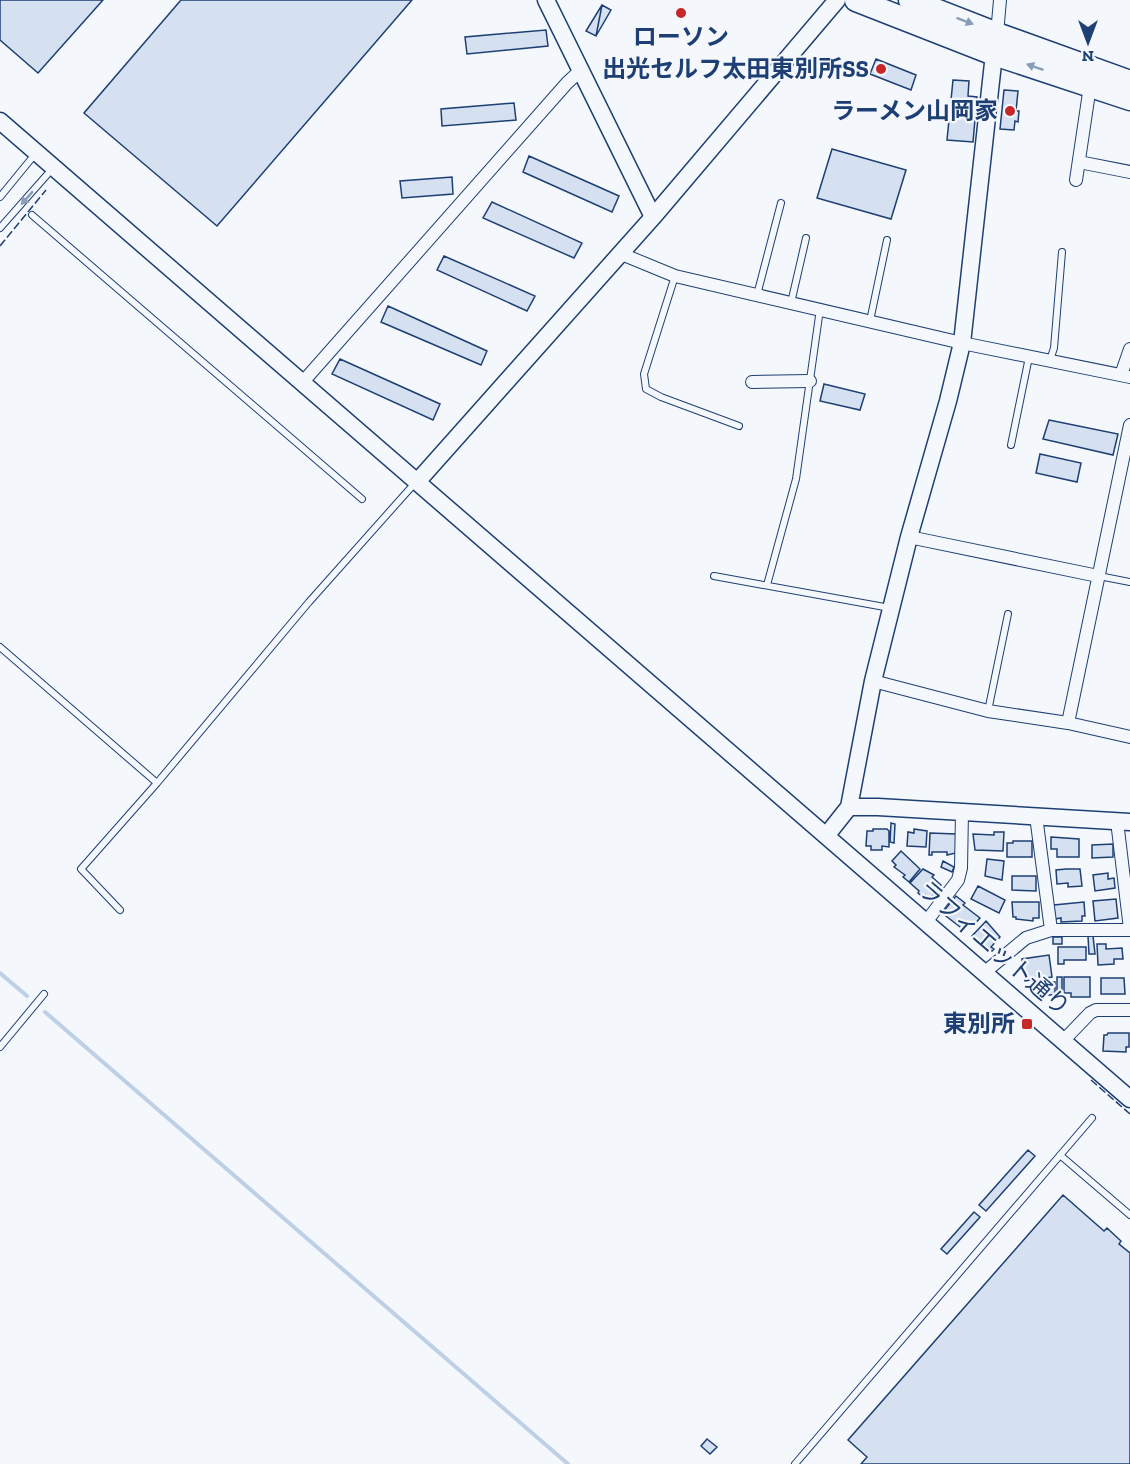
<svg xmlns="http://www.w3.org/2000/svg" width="1130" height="1464" viewBox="0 0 1130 1464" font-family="'Zilla Slab','Noto Sans JP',serif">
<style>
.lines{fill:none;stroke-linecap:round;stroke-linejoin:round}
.stream{stroke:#bed0e5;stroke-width:4}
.building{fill:#d5e0f0;stroke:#1d3f73;stroke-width:1.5}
.lane-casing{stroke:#1d3f73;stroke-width:8}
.street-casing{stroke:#1d3f73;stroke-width:14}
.secondary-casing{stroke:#1d3f73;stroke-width:19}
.highway-casing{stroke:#1d3f73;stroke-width:25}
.lane{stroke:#f4f7fb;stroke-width:6}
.street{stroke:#f4f7fb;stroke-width:12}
.secondary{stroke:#f4f7fb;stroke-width:16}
.highway{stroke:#f4f7fb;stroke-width:22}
.fence{stroke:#1d3f73;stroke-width:1.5;stroke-dasharray:8 3;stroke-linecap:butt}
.oneway{fill:#889bb7}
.poi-dot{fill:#c62828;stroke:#f4f7fb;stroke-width:2}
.labels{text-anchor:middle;stroke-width:4.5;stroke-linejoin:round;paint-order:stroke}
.poi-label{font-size:24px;font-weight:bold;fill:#1d3f73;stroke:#f4f7fb;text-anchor:end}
.street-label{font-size:24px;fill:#1d3f73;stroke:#f4f7fb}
</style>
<rect width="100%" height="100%" fill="#f4f7fb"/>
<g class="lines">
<path class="stream" d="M0,973L27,996
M45,1012L568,1464"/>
</g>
<path class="building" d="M0,0H103L38,73L0,40Z
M181,0H412L217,226L84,113Z
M602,5L596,36L586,31Z
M602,5L611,10L596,36Z
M546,30L548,46L467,54L465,37Z
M876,59L916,75L911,90L870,74Z
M953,80L969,81L968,96L977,97L973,142L947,140Z
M1004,90L1018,91L1016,111H1019L1018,122L1015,121L1014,130L1000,129Z
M514,103L516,120L442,126L441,109Z
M832,149L906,170L891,219L817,198Z
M529,156L619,196L612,212L523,172Z
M452,177L453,194L402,198L400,181Z
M492,202L582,243L574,258L483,218Z
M444,256L535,296L527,311L437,270Z
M388,306L487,351L481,365L381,322Z
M340,359L440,404L433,420L332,374Z
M824,384L865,394L860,410L820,401Z
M1049,420L1118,434L1113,455L1043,439Z
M1040,454L1081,463L1077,482L1036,473Z
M891,823L895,824L894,843L890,842Z
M873,829H887L889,831V847L882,846V850H871V846H866L867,831H873Z
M914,829L927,831L926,847L907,846L908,832L914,833Z
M994,832H1004L1003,851L975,850L973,834L994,835Z
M930,833L956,834V853L947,855V852H932V855H929Z
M1051,837L1079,839V857H1057V849H1051Z
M1013,841H1032V857H1007V843H1013Z
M1113,844V857L1092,858V845Z
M901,851L920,869L909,882L903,877L905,875L894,867L896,865L892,861Z
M987,859L1004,861L1002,880L985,876Z
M943,861L954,867L952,872L941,867Z
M923,869L934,875L932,877L941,885L930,899L925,895L923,897L918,893L919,891L910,883Z
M1066,869H1080L1082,886L1068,887V883L1057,884L1056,870Z
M1108,873V879L1114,878L1115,888L1095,891L1093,875Z
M1012,876H1036V891L1012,890Z
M978,886L1005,900L999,913L971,899Z
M956,896L965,903L963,905L980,918L973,926L970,923L964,930L942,913Z
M1116,899L1118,918L1095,921L1093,901Z
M1012,902H1039V918H1033V921L1016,919V917H1013Z
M1084,902L1085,916H1082V921L1061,922V918L1055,919L1054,905Z
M986,921L1000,937L991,947L994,949L992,951L972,936Z
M1088,936H1093L1095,954H1089Z
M1053,937H1062V944H1053Z
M1097,944H1106V949L1122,948L1123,959H1114V964L1098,965Z
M1058,947H1086V960H1064V964H1058Z
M1049,955L1052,977L1025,981L1022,959Z
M1057,977H1062V995H1057Z
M1064,977H1090V997H1071V993H1064Z
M1101,978H1124L1125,994H1101Z
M1040,982H1055V995H1040Z
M1108,1033H1129V1047H1126V1052L1103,1051L1104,1035H1107Z
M1028,1150L1035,1156L986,1211L979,1205Z
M1063,1195L1104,1231L1107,1228L1121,1241L1119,1244L1130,1253V1464H861L867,1457L848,1440Z
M974,1212L980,1217L947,1254L941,1249Z
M707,1439L717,1447L710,1454L701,1446Z"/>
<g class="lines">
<defs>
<path id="lane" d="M0,197L36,153
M32,215L362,499
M0,228L53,168
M675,276L644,374L646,389L661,397L739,426
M757,295L781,203
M791,303L806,238
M870,321L887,240
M1050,360L1054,348L1062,252
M1011,445L1029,357
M714,576L890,608
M1099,576L1130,582
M767,585L796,479L820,309
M0,647L157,783
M988,711L1008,614
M120,910L81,869L157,783L309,602L415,483
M0,1047L44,994
M1060,1155L1130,1215
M795,1464L1092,1118"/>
<path id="street" d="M997,34L1000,0
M1079,162L1130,172
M1076,180L1090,86
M619,253L675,276L962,343L1130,377
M1121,375L1130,349
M752,382L810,381
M302,383L567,83L581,70
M909,537L1098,576
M873,681L988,711L1068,723L1130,737
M1068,723L1130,425
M1036,816L1051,930
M1117,821L1130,929
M926,922L958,880L961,868L962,812
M985,972L1026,938L1051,930H1130
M1064,1040L1090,1013L1096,1010H1130"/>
<path id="secondary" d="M546,0L653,217
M0,121L1130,1099
M417,482L653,217L837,0
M849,807H878L1130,822
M826,836L849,807L873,681L909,537L948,401L962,343L994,54"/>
<path id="highway" d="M856,0L994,54L1130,99
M910,0L997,34L1130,82"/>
</defs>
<use href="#lane" class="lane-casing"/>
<use href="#street" class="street-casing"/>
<use href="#secondary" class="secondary-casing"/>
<use href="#highway" class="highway-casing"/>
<use href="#lane" class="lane"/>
<use href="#street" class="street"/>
<use href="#secondary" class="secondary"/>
<use href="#highway" class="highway"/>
<path class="fence" d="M0,246L46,190
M1091,1080L1130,1114"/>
</g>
<defs><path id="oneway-solid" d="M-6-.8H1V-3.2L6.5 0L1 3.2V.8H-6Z" transform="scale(1.5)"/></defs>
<g class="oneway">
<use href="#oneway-solid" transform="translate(965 21) rotate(21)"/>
<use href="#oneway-solid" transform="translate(1035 67) rotate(-161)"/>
<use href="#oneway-solid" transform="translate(27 198) rotate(131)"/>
</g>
<g class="poi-dot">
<circle cx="681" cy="13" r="6"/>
<circle cx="881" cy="69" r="6"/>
<circle cx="1010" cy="111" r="6"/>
<rect x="1021" y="1018" width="12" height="12" rx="3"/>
</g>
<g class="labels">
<g class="poi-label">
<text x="681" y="45" text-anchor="middle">ローソン</text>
<text x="869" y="77">出光セルフ太田東別所SS</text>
<text x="998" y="119">ラーメン山岡家</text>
<text x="1015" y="1032">東別所</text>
</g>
<g class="street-label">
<text transform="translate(994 948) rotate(41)" y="8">ラフィエット通り</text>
</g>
</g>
<g transform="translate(1088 42) rotate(180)" stroke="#f4f7fb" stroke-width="4.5" paint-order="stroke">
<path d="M0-4.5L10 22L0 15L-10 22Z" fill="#1d3f73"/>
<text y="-9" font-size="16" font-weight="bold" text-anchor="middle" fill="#1d3f73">N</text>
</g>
</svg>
